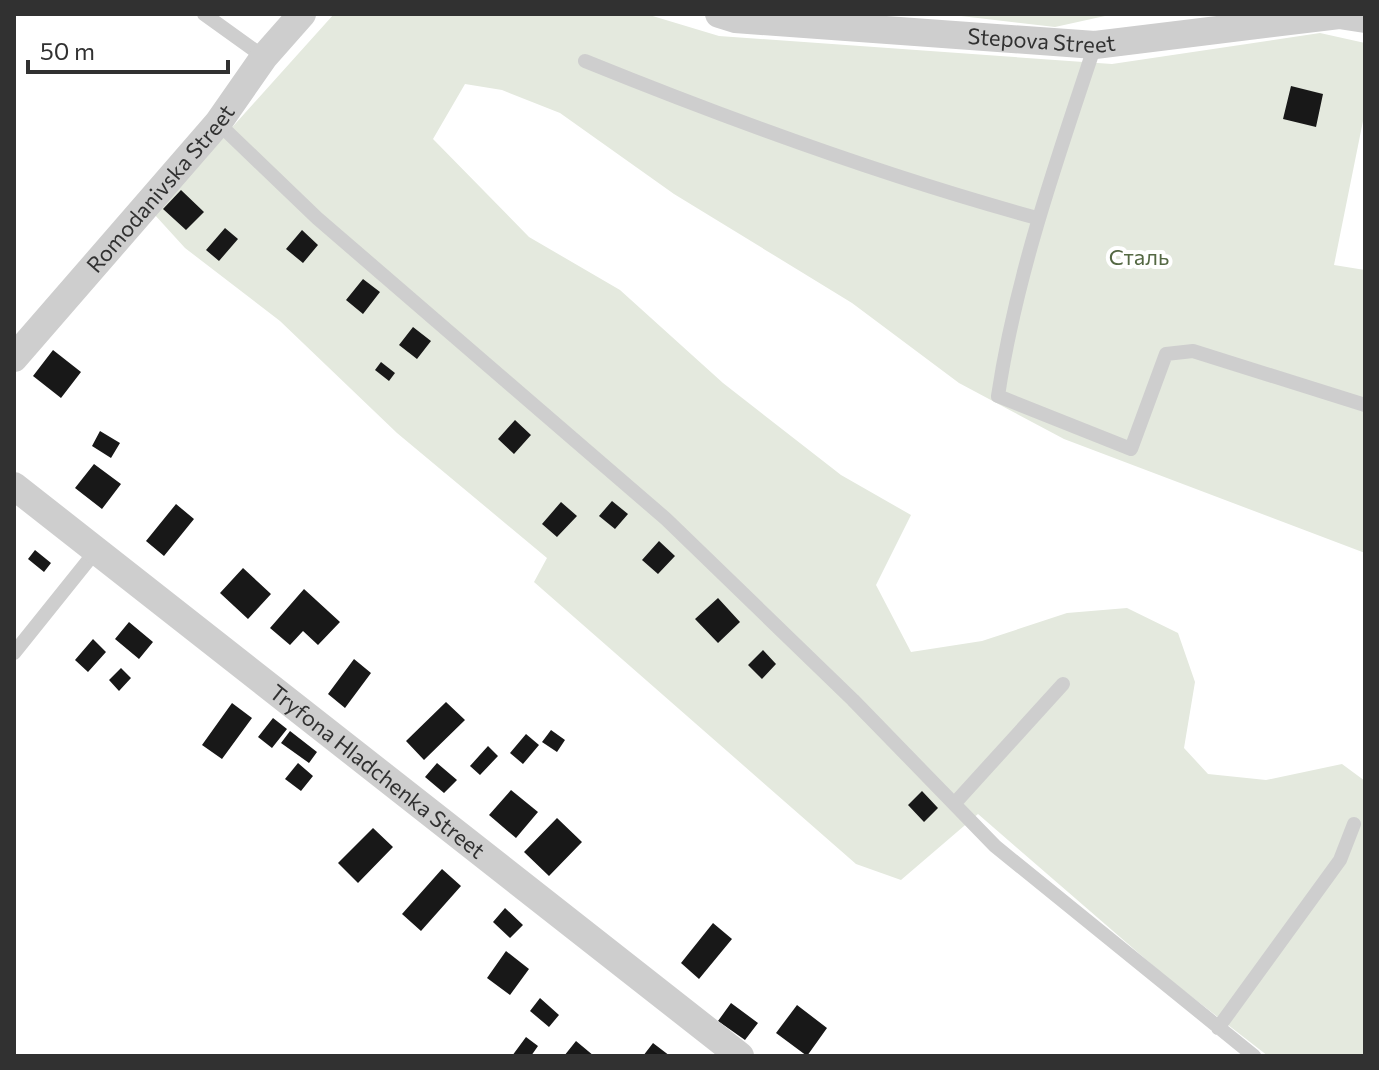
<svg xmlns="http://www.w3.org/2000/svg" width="1379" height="1070" viewBox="0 0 1379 1070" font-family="Commissioner,sans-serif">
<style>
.green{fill:#e4e9de}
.building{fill:#181818}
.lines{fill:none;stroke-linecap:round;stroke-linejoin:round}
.lane{stroke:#cecece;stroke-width:14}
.street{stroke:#cecece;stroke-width:28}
.labels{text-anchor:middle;stroke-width:8;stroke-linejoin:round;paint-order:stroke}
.street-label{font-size:22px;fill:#313131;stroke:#fff}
.park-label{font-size:22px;fill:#546843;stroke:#fff}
</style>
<rect width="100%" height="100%" fill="#fff"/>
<path class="green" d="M334,14H646L719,36L1112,64L1320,33L1365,43V111L1334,265L1365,270V553L1064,439L959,383L852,303L674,194L560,113L502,90L465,84L433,139L529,237L620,290L723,383L841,475L911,515L876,585L911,652L982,641L1067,613L1127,608L1178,633L1195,682L1184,748L1208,774L1266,780L1342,764L1365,781V1056H1268L1165,976L978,814L901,880L856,864L534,582L547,558L397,433L280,321L185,248L154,214Z
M944,14H1114L1055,27Z"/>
<path class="building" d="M1291,86L1323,94L1316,127L1283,119Z
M181,190L204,212L186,230L163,209Z
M225,228L238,239L219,261L206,250Z
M302,230L318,245L303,263L286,249Z
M363,279L380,292L363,314L346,300Z
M413,327L431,341L417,359L399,345Z
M53,350L81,372L61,398L33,376Z
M381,362L395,373L389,381L375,370Z
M515,420L531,435L514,454L498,439Z
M100,431L120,443L111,458L92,446Z
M94,464L121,484L102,509L75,488Z
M612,501L628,514L615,529L599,516Z
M561,502L577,516L557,537L542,524Z
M176,504L194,519L164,556L146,541Z
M659,541L675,556L658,574L642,560Z
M35,550L51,563L44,572L28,559Z
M243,568L271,594L248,619L220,593Z
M304,589L340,622L318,645L303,631L290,645L270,628Z
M718,598L740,622L718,643L695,619Z
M129,622L153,642L139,659L115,639Z
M93,639L106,652L88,672L75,660Z
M763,650L776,664L762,679L748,665Z
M354,659L371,673L345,708L328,694Z
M121,668L131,678L119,691L109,680Z
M446,702L465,720L424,760L406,741Z
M232,703L252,718L222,759L202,745Z
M273,718L287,729L272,748L258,737Z
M551,730L565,740L557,752L542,742Z
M290,731L317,752L309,763L281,743Z
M526,734L539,745L523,764L510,753Z
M488,746L498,756L480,775L470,766Z
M298,763L313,776L301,791L285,779Z
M437,763L457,780L444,793L425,777Z
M511,790L538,812L516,838L489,815Z
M922,791L938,808L924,822L908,805Z
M557,818L582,842L549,876L524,852Z
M373,828L393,847L358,883L338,863Z
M442,869L461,886L421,931L402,914Z
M505,908L523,925L510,938L493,922Z
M713,923L732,939L699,979L681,963Z
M506,951L529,969L510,995L487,978Z
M540,998L559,1015L549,1027L530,1011Z
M731,1003L758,1023L745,1040L718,1021Z
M797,1005L827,1028L807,1056L776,1033Z
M526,1037L538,1046L531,1056H512Z
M576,1041L594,1056H564Z
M653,1043L670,1056H643Z"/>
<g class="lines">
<path class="lane" d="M204,14L264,57
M1095,45C1057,160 1016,275 998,396L1131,449L1166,354L1193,351L1365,405
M585,61C733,121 883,176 1037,218
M218,123L317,218L666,519L853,700L995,846L1254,1056
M14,653L95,552
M954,804L1063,684
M1218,1028L1340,860L1354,824"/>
<g class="street">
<path id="s1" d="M719,14L735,19L1095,45L1339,15L1365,19"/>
<path id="s2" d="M14,358L218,123L264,57L302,14"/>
<path id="s3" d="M14,486L740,1056"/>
</g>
</g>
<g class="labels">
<g class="street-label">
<text dy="8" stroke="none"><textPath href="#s1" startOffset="324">Stepova Street</textPath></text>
<text dy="8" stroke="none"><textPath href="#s2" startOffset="224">Romodanivska Street</textPath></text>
<text dy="8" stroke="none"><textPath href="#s3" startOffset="462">Tryfona Hladchenka Street</textPath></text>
</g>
<g class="park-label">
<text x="1139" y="265">Сталь</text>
</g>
</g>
<rect width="1379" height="1070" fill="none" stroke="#313131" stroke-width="32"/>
<path d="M28 60v12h200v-12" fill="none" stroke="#313131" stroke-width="4"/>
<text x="40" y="60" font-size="24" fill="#313131" stroke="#ffffff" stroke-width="6" paint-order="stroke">50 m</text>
</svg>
